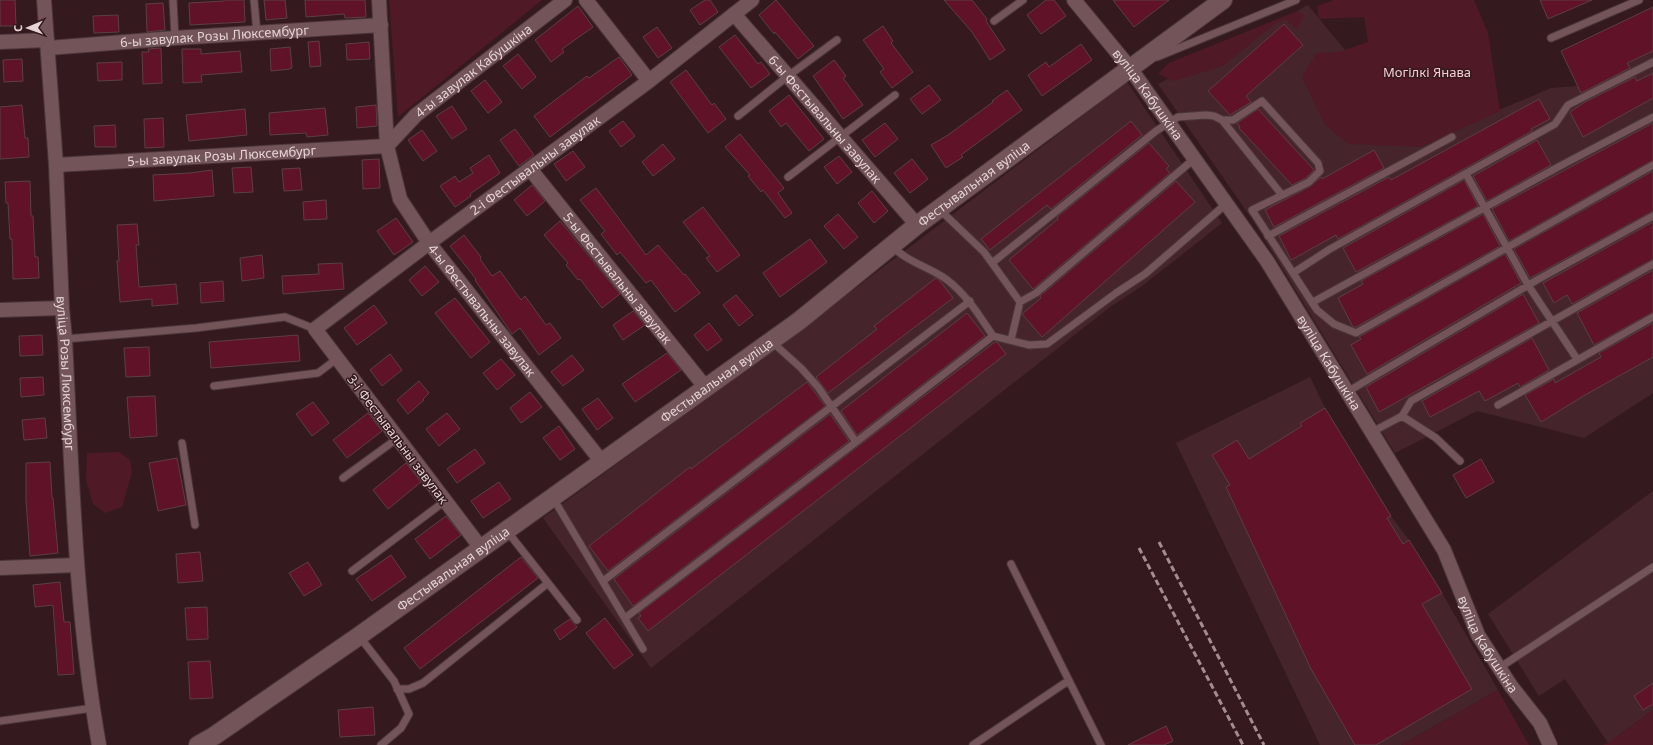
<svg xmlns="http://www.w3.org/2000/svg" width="1653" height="745" viewBox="0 0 1653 745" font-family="'Noto Sans',sans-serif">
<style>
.built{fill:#45252b}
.green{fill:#4f1926}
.building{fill:#601229;stroke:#5b3f43}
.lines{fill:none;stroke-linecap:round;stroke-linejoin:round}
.service-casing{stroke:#4b363a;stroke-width:9}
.minor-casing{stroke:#4b363a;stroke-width:16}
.tertiary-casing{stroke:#4b363a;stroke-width:20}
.service{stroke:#725459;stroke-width:7}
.minor{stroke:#725459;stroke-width:14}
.tertiary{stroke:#725459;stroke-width:18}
.rail{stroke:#a28d90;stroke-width:3;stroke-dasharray:6 3;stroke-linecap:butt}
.labels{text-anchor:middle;stroke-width:3;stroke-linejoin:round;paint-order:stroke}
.street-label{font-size:13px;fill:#e5d3d5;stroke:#341a1f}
.park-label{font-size:13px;fill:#fbc9d0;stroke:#341a1f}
</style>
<rect width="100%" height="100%" fill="#341a1f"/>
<path class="built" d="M1308,5L1421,143L1551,88L1578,86L1653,51V393L1584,438L1477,411L1395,453L1254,222L1158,84Z
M1127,82L1222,223L1142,286L1110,307L651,668L543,518L786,341Z
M1310,377L1325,408L1391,516L1409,540L1442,593L1498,690L1401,745H1320L1176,443Z
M1653,491V710L1608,743L1565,679L1539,696L1488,614Z"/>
<path class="green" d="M389,0H542L398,117Z
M1334,0H1474L1488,33L1500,111L1421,147L1349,144L1325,125L1302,77L1316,53L1339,52L1368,42L1364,17L1319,19L1317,6Z
M1297,11L1304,15L1297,29L1285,19L1273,25L1223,66L1174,81L1158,74L1169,63Z
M119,452L130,460L132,472L122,507L105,513L93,504L86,480L87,453Z
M1498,690L1529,745H1401Z
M1653,710V745H1602L1608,743Z"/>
<path class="building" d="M0,0H15L16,26H0Z
M224,0H244L245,22L190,25L189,3L224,1Z
M264,0H285L287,18L266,20Z
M305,0H365L366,17L345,18L344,14L306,17Z
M705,0H710L718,12L700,25L690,10Z
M776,0L814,46L798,59L775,32L774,34L759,15Z
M944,0H972L987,19L986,21L1005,50L990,60L972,32Z
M1046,0H1054L1066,16L1041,34L1027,15Z
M1113,0H1169L1134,27Z
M1540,0H1592L1548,19Z
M163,3L165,30L147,32L146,4Z
M578,6L593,27L562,49L564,52L551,62L535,40Z
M1653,7V51L1627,63L1630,68L1581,93L1561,51Z
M118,15L119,32L94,33L93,16Z
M1284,24L1303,45L1246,96L1251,102L1230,115L1208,91Z
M883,26L893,41L891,43L913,72L892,88L880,72L884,69L863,40Z
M657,27L672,48L658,58L643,37Z
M735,35L758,64L761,62L770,74L751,88L719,47Z
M319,41L321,66L310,67L308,42Z
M369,42L370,59L347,60L346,44Z
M1081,44L1092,60L1042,96L1028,75L1046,62L1049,67Z
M290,47L292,68H290V69L271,71L270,49Z
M161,48L162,83L143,84L142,52H149L148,49Z
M182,49H201V54L240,51L242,72L201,75L202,82L183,83Z
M518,54L536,77L522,89L503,66Z
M619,57L632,75L550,137L534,116L587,76L589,78Z
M22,59L23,81L4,82L3,60Z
M834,60L846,76L843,78L863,105L843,119L813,76Z
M122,62V80L98,81L97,63Z
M686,70L712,105L714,103L726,119L708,133L670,82Z
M1653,73V98L1583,137L1570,112L1585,102L1635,77L1637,81Z
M485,80L502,102L488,113L471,91Z
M929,85L941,100L922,114L910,99Z
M1007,90L1022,110L961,155L963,157L946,168L931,145L948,135L993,102L992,101Z
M789,95L824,139L809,151L786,123L781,127L769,111Z
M1539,99L1550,119L1531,129L1532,131L1338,239L1336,235L1291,260L1279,236L1389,177L1391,180Z
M22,105L25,138H28L29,157L0,159V107Z
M376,105L377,126L357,128L356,107Z
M452,106L467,129L452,139L436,116Z
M325,108L328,135L307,137L306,133L270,135L269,113Z
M245,109L247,135L189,141L186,115Z
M1258,109L1314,170L1306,178L1292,185L1239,128L1240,127L1237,123Z
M163,118L164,147L145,148L144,119Z
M623,121L635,136L621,147L609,131Z
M1131,121L1142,135L1051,209L1047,205L990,250L981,239Z
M885,123L898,139L875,157L862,140Z
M1653,123V160L1509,241L1492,209Z
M115,125L116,147H95L94,126Z
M515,129L534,155L519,166L500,140Z
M422,130L437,151L423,161L408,140Z
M740,134L784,188L778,193L792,213L785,218L763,190L761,192L748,176L750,175L725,147Z
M1537,140L1551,165L1487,201L1473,176Z
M1149,143L1169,166L1166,169L1170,173L1033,289L1009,260L1058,219L1057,217Z
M663,144L675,159L653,176L642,162Z
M1374,150L1384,168L1274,227L1265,210L1311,186L1321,177L1322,179Z
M573,151L585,167L566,181L554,164Z
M489,155L500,173L470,194L471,196L455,207L440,186L455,176L459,182L473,173L470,168Z
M839,156L852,172L837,184L824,167Z
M379,159L380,188L363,189L362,160Z
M912,159L928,179L910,193L894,173Z
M251,167L253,192L234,193L232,168Z
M300,168L302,190L284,191L282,169Z
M212,170L214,196L154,201L153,175L190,173Z
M1653,171V211L1530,278L1514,249Z
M1464,180L1478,206L1356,272L1343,248Z
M30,181L31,216H33L35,257H38L39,278L13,279L12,239H10L8,203H6L5,182Z
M1176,181L1195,202L1042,337L1022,314L1041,298L1040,296Z
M532,185L545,201L527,216L514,200Z
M596,188L646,255L658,245L684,275L685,274L700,293L675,312L651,280L646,283L620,252L617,255L601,234L605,231L580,200Z
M872,191L888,211L874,223L858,203Z
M326,200L327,219L304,220L303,202Z
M703,207L740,255L717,272L706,258L710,256L683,222Z
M838,214L858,237L844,249L824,226Z
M1483,214L1500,246L1356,327H1353L1338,298L1363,284L1361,281Z
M396,218L413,242L394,255L377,231Z
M560,221L620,294L602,308L580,279L578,280L566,265L568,263L544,235Z
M1653,222V259L1572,304L1567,295L1554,303L1543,283Z
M137,224L139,245H136L139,287L176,284L178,304L152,306V299L120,302L117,261H119L117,225Z
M464,235L481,257L480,259L492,276L500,271L521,300L525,296L546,325L550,323L561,338L539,355L520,328L512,334L475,280L476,279L450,246Z
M810,239L827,262L780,297L763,273Z
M1505,254L1521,283L1367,374L1351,345L1361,339L1359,337Z
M262,255L264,278L242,281L240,258Z
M342,263L344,289L283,294L282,276L319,274L318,264Z
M425,266L439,282L422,296L409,280Z
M1653,270V312L1594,345L1577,313Z
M936,278L940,281L953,298L828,393L816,377L877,329L874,326Z
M223,281L224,301L201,303L200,283Z
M1523,294L1539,323L1379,412L1366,387Z
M736,295L753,315L739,326L723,305Z
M455,298L490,342L471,358L435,313Z
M374,305L387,323L357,345L344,328Z
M633,311L645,325L623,340L613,325Z
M967,313L985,336L857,435L841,411Z
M709,323L722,340L707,351L694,335Z
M1653,323V357L1585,395L1541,422L1525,395L1554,379L1555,383L1601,357L1599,353Z
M42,335L43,355L20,356L19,336Z
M298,335L300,361L211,368L209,342Z
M1532,338L1549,370L1520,387L1518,383L1485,401L1479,391L1430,417L1422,401Z
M995,342H997L1006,354L648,631L638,618L641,616L639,613Z
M149,347L150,376L126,377L124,348Z
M667,353L681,370L635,402L622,384Z
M390,354L402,370L382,386L370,370Z
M572,355L584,370L563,386L551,372Z
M501,359L515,375L497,390L483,373Z
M43,377L44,395L21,397L20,378Z
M419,381L429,393L423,399L424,400L408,414L397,400Z
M807,382L825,406L608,571L589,546L690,467L691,469Z
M530,392L542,407L521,423L510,408Z
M155,396L157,436L130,438L127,397Z
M598,398L613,418L597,430L582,409Z
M313,402L329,423L312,436L296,414Z
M1325,408L1391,516L1387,518L1403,544L1409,540L1442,593L1422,604L1472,689L1376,745H1355L1311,669L1226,487L1230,485L1212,455L1237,440L1249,459L1302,426L1300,423Z
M368,413L382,431L347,458L333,440Z
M447,413L460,429L439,446L426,429Z
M830,414L849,441L633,606L614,579Z
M45,418L47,438L24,440L22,420Z
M559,426L575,449L560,460L543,438Z
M475,449L485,463L457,483L447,469Z
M177,458L186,505L158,511L149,463Z
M1481,459L1494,482L1466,498L1453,475Z
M50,462L52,498H53L58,553L30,556L26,500V463Z
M406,463L421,482L388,509L373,490Z
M499,482L511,499L483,518L471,501Z
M446,516L461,535L430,559L415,539Z
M200,552L203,581L178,583L176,554Z
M391,555L406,577L372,601L356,579Z
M521,557L538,578L420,669L404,648Z
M308,562L322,585L304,596L289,573Z
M60,582L64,622H70L74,674L58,675L53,605L35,607L33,585Z
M207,607L208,639L187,640L185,608Z
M605,618L633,655L614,669L586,633Z
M570,619L577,627L560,640L554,630Z
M210,661L213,698L190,699L188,662Z
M1653,683V704L1643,710L1634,696Z
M373,707L375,735L340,737L338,710Z
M1166,726L1173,741L1164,745H1128Z"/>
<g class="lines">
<defs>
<path id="service" d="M173,0L175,38
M254,0L257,33
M994,21L1023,0
M1551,38L1639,0
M1157,57L1296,0
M738,116L788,76L837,40
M1222,120L1282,195
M1466,174L1528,285L1577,359
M788,177L895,95
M939,209L984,252L1020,302L1036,293L1194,159
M1268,236L1452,137
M992,263L1156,131L1178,117L1206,115L1214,116L1222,120H1233L1262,101L1318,163L1320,171L1309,182L1252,210L1317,310L1334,324L1356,333L1653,165
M1293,273L1330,249L1555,124L1568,105L1653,62
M1313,302L1560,166L1653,117
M993,336L1029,345L1047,344L1116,293L1145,274L1226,204
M65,339L196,328L285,317L315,329
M1011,340L1020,302
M771,341L801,368L818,387L856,442L993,336C979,315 967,295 946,279C929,267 907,262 892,246
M214,386L318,373L338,358
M1347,392L1537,280L1653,216
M1498,405L1653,317
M1402,416L1436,438L1460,461
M1372,432L1402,416L1411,401L1653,264
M182,443L195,525
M343,478L398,438
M553,498L643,649
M1011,564L1101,745
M352,571L445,501
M603,581L970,301
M548,583L577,620
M625,618L856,442
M359,636L394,681L409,714L401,728L381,745
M1499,668L1653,567
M397,689H409L423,683L548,583L507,531
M0,721L93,708
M973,745L1068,681"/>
<g id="minor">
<path id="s1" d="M44,0L56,165L62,308L65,339C72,474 75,611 99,745"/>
<path id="s2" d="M379,0L387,146L400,199L429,243L602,462"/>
<path d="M586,0L649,81"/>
<path id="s3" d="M1074,0L1130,68L1267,261L1444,550L1478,635L1511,686L1540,723L1550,745"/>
<path id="s4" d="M734,14L917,225"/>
<path d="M0,42L47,40"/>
<path id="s5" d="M48,48L175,38L381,25"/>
<path id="s6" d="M387,146L416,115L565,0"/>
<path id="s7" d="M56,165L387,146"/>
<path id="s8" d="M530,169L706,388"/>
<path d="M0,310L62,308"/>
<path id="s9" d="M481,548L315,329L429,243L649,81L752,0"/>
<path d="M0,568L77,565"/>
</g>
<g id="tertiary">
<path id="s10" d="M198,745L214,736L359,636L799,321L917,225L1223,0"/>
</g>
</defs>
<use href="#service" class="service-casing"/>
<use href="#minor" class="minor-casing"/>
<use href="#tertiary" class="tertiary-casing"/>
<use href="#service" class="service"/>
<use href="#minor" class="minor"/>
<use href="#tertiary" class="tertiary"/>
<path class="rail" d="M1159,542L1264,745
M1139,548L1243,745"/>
</g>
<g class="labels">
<g class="street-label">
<text dy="5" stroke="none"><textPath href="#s5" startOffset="167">6-ы завулак Розы Люксембург</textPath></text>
<text dy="5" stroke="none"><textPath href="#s6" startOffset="115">4-ы завулак Кабушкіна</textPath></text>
<text dy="5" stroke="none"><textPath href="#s3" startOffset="120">вуліца Кабушкіна</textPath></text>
<text dy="5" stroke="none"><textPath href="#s4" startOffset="139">6-ы Фестывальны завулак</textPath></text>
<text dy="5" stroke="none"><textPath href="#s7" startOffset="166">5-ы завулак Розы Люксембург</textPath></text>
<text dy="5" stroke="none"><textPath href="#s9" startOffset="549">2-і Фестывальны завулак</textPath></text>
<text dy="5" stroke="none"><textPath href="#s10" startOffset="958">Фестывальная вуліца</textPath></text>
<text dy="5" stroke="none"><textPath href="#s8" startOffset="140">5-ы Фестывальны завулак</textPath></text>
<text dy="5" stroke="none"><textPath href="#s2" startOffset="339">4-ы Фестывальны завулак</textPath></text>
<text dy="5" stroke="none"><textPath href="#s3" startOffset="444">вуліца Кабушкіна</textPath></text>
<text dy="5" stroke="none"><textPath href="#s1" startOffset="374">вуліца Розы Люксембург</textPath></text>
<text dy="5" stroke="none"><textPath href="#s10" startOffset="634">Фестывальная вуліца</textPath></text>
<text transform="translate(398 439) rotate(53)" y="5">3-і Фестывальны завулак</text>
<text dy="5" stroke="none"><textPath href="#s10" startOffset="310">Фестывальная вуліца</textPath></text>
<text dy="5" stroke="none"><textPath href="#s3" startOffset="768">вуліца Кабушкіна</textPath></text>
</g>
<g class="park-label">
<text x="1427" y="77">Могілкі Янава</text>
</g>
</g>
<g transform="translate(28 28) rotate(268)" stroke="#341a1f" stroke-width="3" paint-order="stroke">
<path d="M0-3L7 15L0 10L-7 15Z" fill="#e5d3d5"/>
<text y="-6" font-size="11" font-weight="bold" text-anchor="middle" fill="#e5d3d5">С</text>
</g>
</svg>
